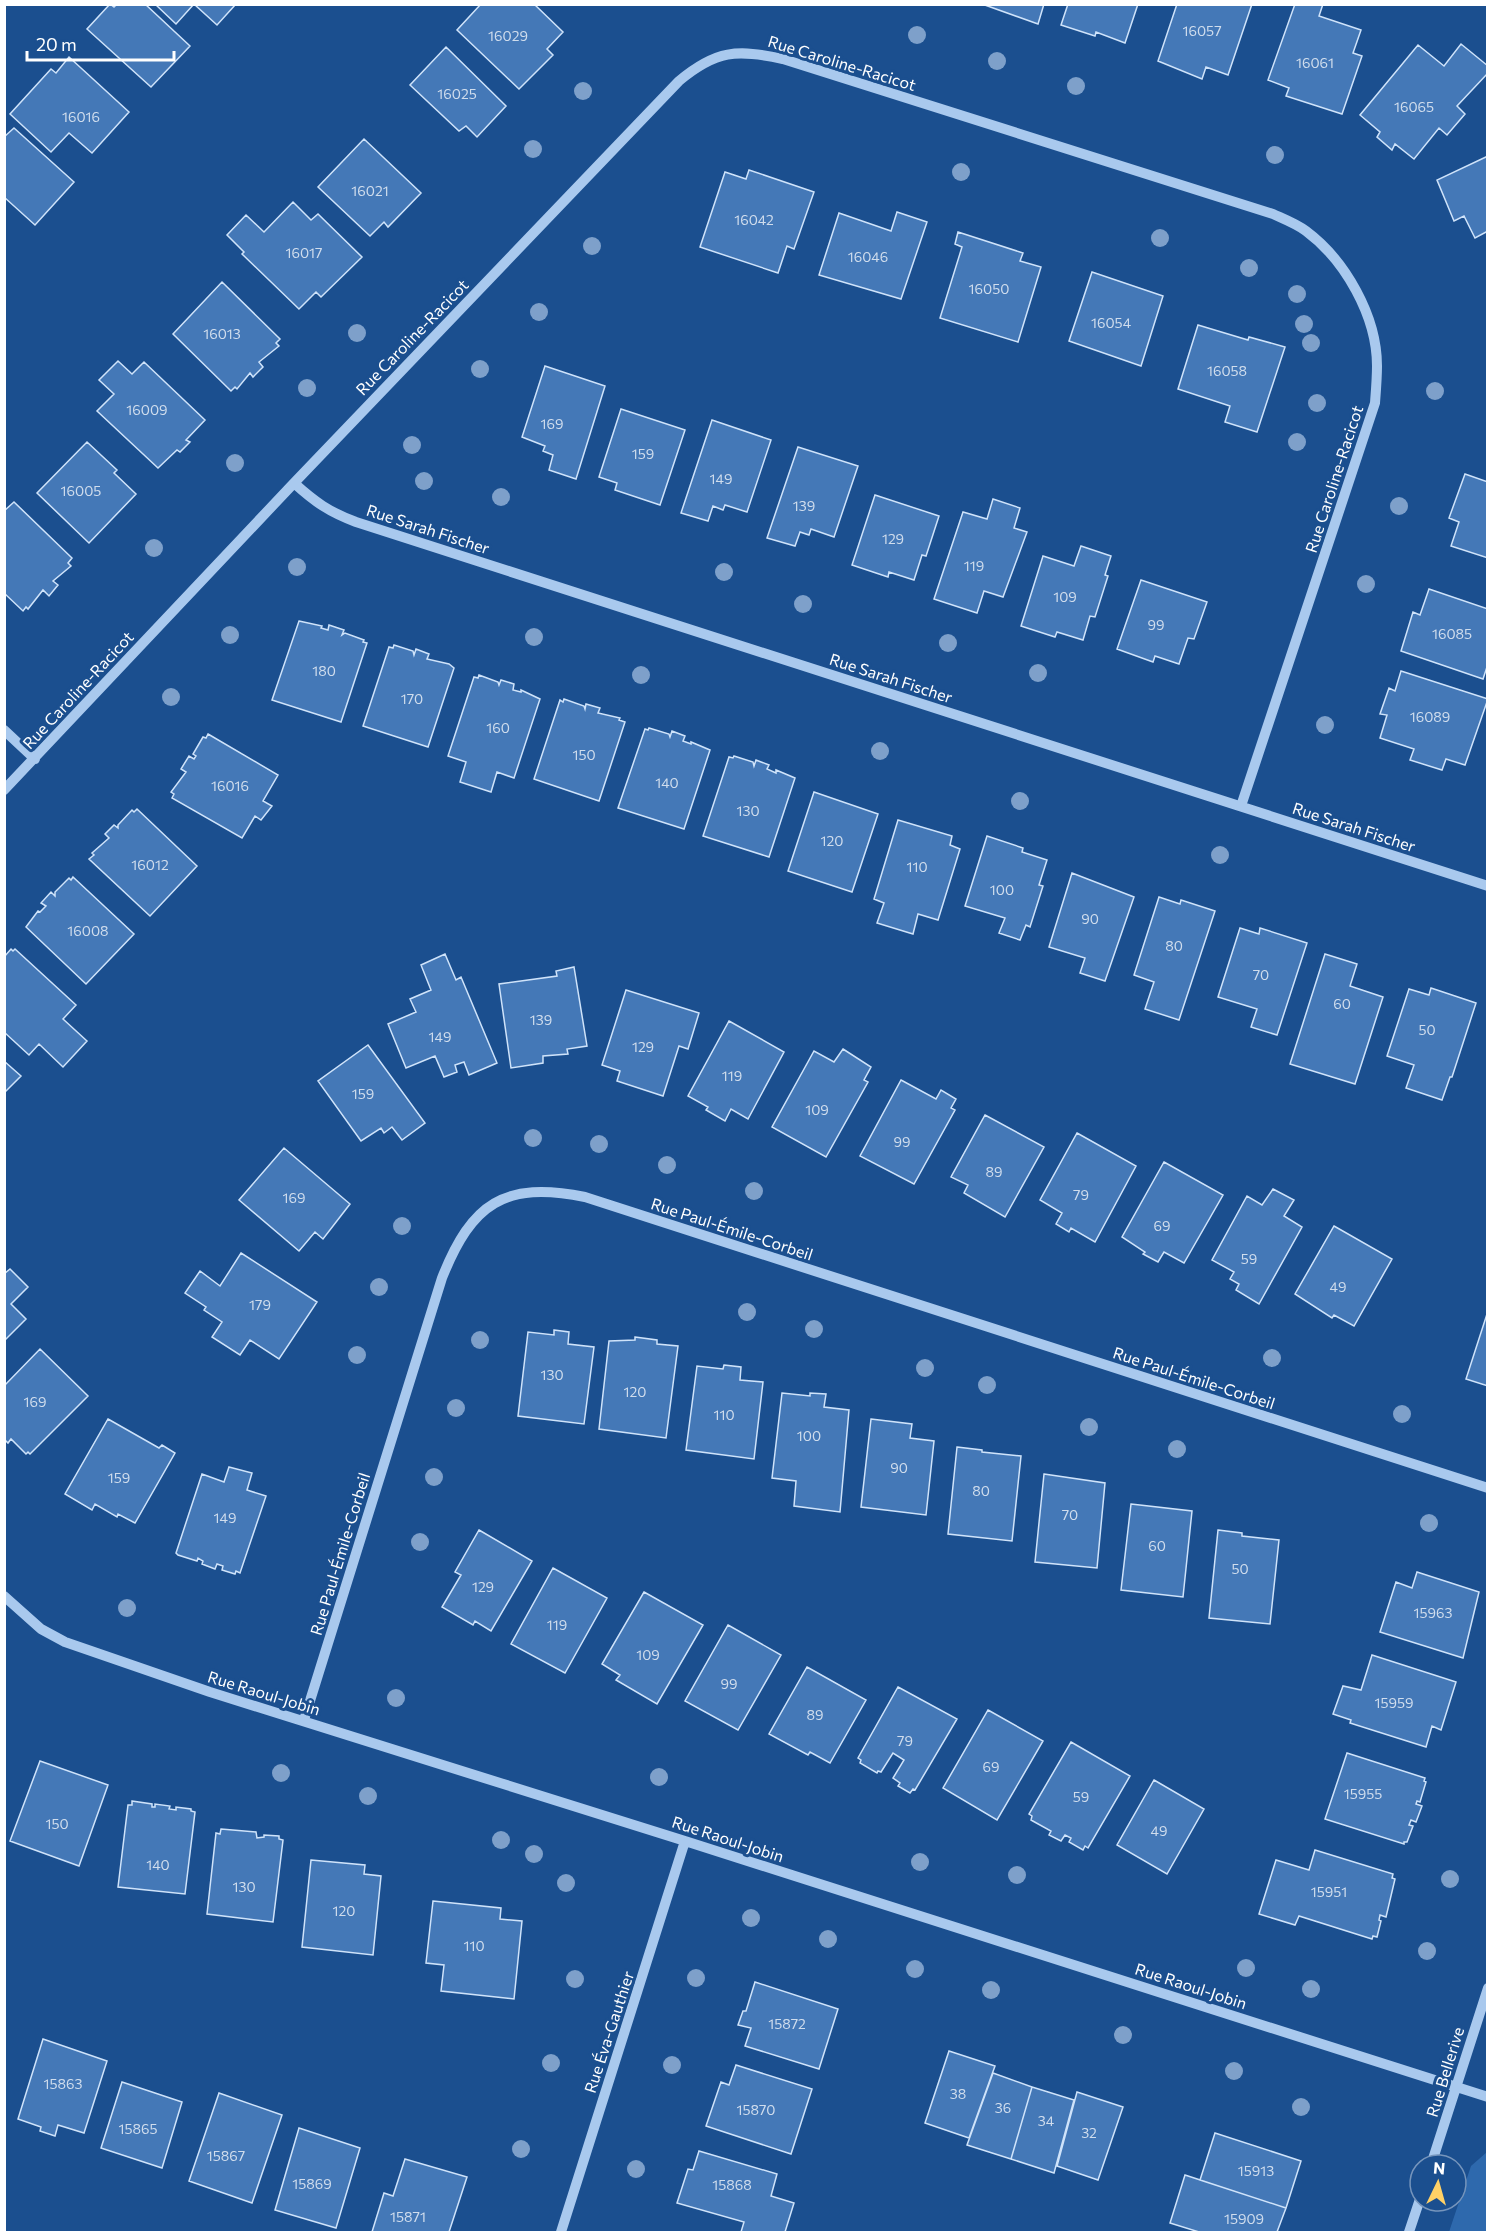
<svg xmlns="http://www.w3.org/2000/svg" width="1492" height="2237" viewBox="0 0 1492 2237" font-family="Commissioner,sans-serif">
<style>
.green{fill:#2e69ad}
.building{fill:#4478b7;stroke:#cfe3fa;stroke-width:1.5}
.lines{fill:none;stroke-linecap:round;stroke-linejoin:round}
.minor{stroke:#a9c9ee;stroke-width:10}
.tree{fill:#7ea0ca}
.labels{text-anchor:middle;stroke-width:6;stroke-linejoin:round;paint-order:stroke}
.number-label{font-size:14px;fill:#d0dded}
.street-label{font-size:16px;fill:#fff;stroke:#1b4f8f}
</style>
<rect width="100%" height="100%" fill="#1b4f8f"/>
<path class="green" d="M1487,2152V2232H1449L1471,2166Z"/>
<path class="building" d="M110,4L114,7L117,4H145L190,46L151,87L87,29Z
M155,4H194L176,24Z
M194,4H236L217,25Z
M481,4H534L563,32L547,49L553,55L519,89L457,30Z
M982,4H1044L1038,24Z
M1068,4H1138L1125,43L1096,32L1095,36L1061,25Z
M1177,4H1252L1228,75L1206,67L1202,79L1158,61Z
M1295,4H1323L1319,16L1361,30L1353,53L1362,56L1342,114L1286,96L1289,88L1268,80Z
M1461,44L1488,66V73L1457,106L1465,114L1447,135L1439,128L1414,159L1395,144L1392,150L1377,137L1380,132L1360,115L1418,45L1444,66Z
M446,47L506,106L477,137L466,126L459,131L410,85Z
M69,57L129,112L92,153L69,133L51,152L10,114L51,69L56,73Z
M14,128L74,182L35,225L4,197V137Z
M364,139L421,193L388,227L384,222L370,236L318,187Z
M1488,156V231L1475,238L1464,216L1454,221L1437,180Z
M749,170L814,192L794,249L787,246L778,273L700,247L725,172L746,179Z
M293,202L311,220L318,214L362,257L321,297L316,292L299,309L242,254L244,252L227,235L246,215L264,232Z
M897,212L927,222L901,299L819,275L839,213L891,231Z
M958,232L1023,253L1020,261L1041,267L1018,342L940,318L962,247L955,244Z
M1092,272L1163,296L1141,366L1069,341Z
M222,282L280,339L276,343L279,346L259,362L263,367L253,377L250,373L237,389L235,387L231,391L173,334Z
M1198,325L1248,340L1249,337L1285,347L1257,432L1225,422L1230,406L1178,389Z
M118,361L132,374L144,362L205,420L186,440L190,442L180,452L177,450L158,468L97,411L114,394L99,380Z
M545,366L605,386L576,479L549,470L553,455L543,451L545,446L522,437Z
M621,409L685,430L660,505L615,490L617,483L599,477Z
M712,420L771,440L747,512L725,505L723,510L713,506L708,521L681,513Z
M87,442L117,470L114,473L136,494L89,543L37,493Z
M798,447L858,466L834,537L811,529L809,535L800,532L795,546L767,538Z
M1465,474L1488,482V558L1451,546L1459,522L1449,518Z
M875,495L939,516L926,556L922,555L914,580L889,572L888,577L852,565Z
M993,499L1020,508L1014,528L1027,532L1003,597L984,591L977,613L934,599L963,512L987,519Z
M14,502L72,558L68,563L71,566L53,581L58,585L49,596L43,590L28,609L26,607L23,611L4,593V511Z
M1081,546L1111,556L1105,575L1108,576L1095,617L1090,616L1083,640L1057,632L1055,637L1021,626L1043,556L1074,566Z
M1141,580L1207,602L1194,639L1188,638L1179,664L1155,656L1153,662L1117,649Z
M1429,589L1488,609V664L1483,679L1401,651L1413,612L1420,615Z
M299,621L322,626L321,628L328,630L329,625L344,630L342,635L345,633L364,640L363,642L367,643L341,722L272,700Z
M394,645L413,651L414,655L416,649L429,654L427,659L449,664L454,668L428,747L363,726L389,647L393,648Z
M1401,671L1488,699L1465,765L1446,759L1442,770L1410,760L1414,749L1380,738L1387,715L1380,714L1389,688L1395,691Z
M479,675L498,682L499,685L501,680L514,684L513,690L521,692V690L540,699L514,778L497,772L491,792L460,782L466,762L448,756L474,677L478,678Z
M564,699L584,706L585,709L586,704L600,708L598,713L620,718L619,720L625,722L599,801L534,779L560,700L563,702Z
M649,728L669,734L670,737L672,731L685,736L683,741L691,744V742L710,750L684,829L618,808L645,729L648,730Z
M208,734L278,775L263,801L272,806L261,820L255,816L242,838L172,798L174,794L171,792L186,772L181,769L189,756L194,759L196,756L193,754L203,737L206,738Z
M734,756L753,762L754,766L756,760L769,765L767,769L776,773V770L795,778L769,857L703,836L729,757L733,758Z
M814,792L878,814L852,892L788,871Z
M137,809L197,866L150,916L89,859L94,855L92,853L109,838L105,834L114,825L118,828V825L132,810L134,812Z
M898,820L952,836L950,845L960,849L938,920L918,914L913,934L877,923L884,903L874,899Z
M987,836L1023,848L1022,852L1047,860L1039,885L1043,886L1030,927L1026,925L1020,940L999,933L1005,918L965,906Z
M1072,873L1134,897L1105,981L1080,973L1085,958L1049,947Z
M73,877L134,934L86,984L26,927L38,911L40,912L46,906L41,903L51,892L55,896V892L69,878L71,880Z
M1159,897L1180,904L1181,900L1215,911L1179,1020L1145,1009L1154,982L1134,975Z
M1240,928L1259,934L1260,928L1307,943L1277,1035L1251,1027L1257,1009L1218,997Z
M11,949L13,951L15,949L76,1005L63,1019L87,1041L63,1067L39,1044L29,1055L4,1032V957Z
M445,954L456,980L461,977L497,1063L469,1075L464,1062L455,1065L457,1072L444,1077L435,1056L406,1068L388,1024L416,1012L410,999L431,990L421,965Z
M1325,954L1357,964L1350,986L1383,997L1355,1084L1290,1064Z
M574,967L587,1046L567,1049L568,1054L543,1056V1063L511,1068L499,984L557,976L556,971Z
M1431,988L1476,1003L1452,1077H1450L1442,1100L1406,1088L1414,1065L1387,1056L1409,989L1429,995Z
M626,990L699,1013L688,1049L679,1046L663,1096L617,1081L620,1071L602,1065Z
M729,1021L784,1052L748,1119L731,1109L725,1121L706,1110L708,1107L688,1096Z
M368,1045L425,1123L402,1140L392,1127L384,1133L381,1128L361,1141L318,1081Z
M843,1049L871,1067L864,1080L868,1082L826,1157L772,1127L814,1051L834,1062Z
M4,1061L21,1076L4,1093Z
M901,1080L936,1099L941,1090L956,1099L951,1108L955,1110L914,1184L860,1156Z
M985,1115L1044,1147L1005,1217L964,1193L968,1185L951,1177Z
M1077,1133L1136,1166L1095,1242L1071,1228L1069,1232L1056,1224L1062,1213L1040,1200Z
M284,1148L350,1204L323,1239L315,1232L299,1251L239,1200Z
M1164,1162L1223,1195L1184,1263L1164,1252L1158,1262L1143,1254L1145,1252L1122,1237Z
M1273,1189L1294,1200L1284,1216L1302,1227L1259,1304L1236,1290L1239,1284L1230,1279L1234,1272L1212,1260L1247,1196L1262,1205Z
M1334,1226L1392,1259L1354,1326L1334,1315L1332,1318L1295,1294Z
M241,1253L317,1302L279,1359L250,1340L240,1355L212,1337L222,1322L204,1310L206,1307L185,1293L200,1271L220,1286Z
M10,1269L28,1287L11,1304L26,1319L4,1341V1274Z
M1487,1314H1488V1386L1466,1379Z
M554,1330L569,1332L568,1344L594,1347L584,1424L518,1416L528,1332L554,1335Z
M635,1337L657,1340V1344L678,1346L666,1438L599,1429L609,1341L635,1340Z
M40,1349L88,1396L30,1454L28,1452L26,1454L11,1439L8,1443L4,1439V1386Z
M724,1365L741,1367L740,1380L763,1382L754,1459L686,1450L697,1366L723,1369Z
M782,1393L810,1396V1393L826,1394L824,1407L849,1410L840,1512L794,1506L796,1481L772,1478Z
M108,1419L159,1448L162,1445L175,1453L135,1523L118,1514L117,1517L95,1504L92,1510L65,1494Z
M871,1419L912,1424L910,1438L934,1441L926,1515L861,1507Z
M957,1447L982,1450V1452L1021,1456L1012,1541L948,1534Z
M229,1467L252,1473L247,1490L266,1496L240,1573L236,1571L235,1574L222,1570L223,1566L217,1564L215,1569L202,1564L203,1561L198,1558L197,1561L178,1555L176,1553L202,1474L224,1482Z
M1044,1474L1105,1483L1097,1568L1035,1562Z
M1131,1504L1192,1511L1183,1597L1121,1590Z
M479,1530L532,1561L491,1631L475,1621L473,1625L442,1607L461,1575L455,1572Z
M1218,1530L1242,1533V1536L1279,1540L1270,1624L1209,1618Z
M553,1568L607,1598L565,1673L511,1644Z
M1417,1572L1479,1592L1463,1658L1380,1632L1396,1582L1412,1588Z
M644,1592L703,1625L657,1704L616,1680L620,1675L602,1664Z
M728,1625L781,1655L738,1730L685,1701Z
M1372,1655L1456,1682L1441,1730L1432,1726L1426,1747L1350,1723L1351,1720L1333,1714L1343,1686L1361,1690Z
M807,1667L866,1700L830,1763L810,1752L808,1755L769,1734Z
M898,1687L957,1719L915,1790L913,1789L910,1793L898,1786L900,1783L893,1778L904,1760L893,1753L881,1772L878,1771L877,1773L860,1763L861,1760L858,1758Z
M988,1710L1043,1741L997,1820L943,1788Z
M1071,1742L1130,1776L1088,1848L1085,1846L1083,1850L1069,1842L1071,1838L1065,1835L1061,1841L1049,1835L1051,1831L1031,1820L1032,1816L1029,1814Z
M1347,1753L1425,1778L1424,1781L1426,1782L1420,1802L1417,1801L1416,1804L1422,1806L1416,1822L1411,1820L1409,1825L1413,1826L1407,1842H1404V1844L1325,1819Z
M40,1761L108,1785L79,1866L10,1841Z
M1154,1780L1204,1809L1167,1874L1117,1845Z
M132,1801L152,1804V1807H155V1804L170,1806L169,1809L176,1810V1807L191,1809V1811L195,1812L185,1894L118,1887L128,1805H132Z
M221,1829L256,1832L257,1838L264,1837V1835L279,1836V1839L283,1840L273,1922L207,1914L216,1833L220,1834Z
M1315,1850L1393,1874L1392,1878L1395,1879L1386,1917L1380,1915L1379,1920L1381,1921L1377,1937L1373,1936L1372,1939L1299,1916L1295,1925L1259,1914L1276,1860L1309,1870Z
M311,1860L365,1865L364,1874L381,1876L373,1955L302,1947Z
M433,1901L501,1908L500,1919L522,1921L514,1999L441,1991L444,1965L426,1963Z
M755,1982L838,2009L819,2069L745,2046L751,2028L738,2025L743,2011H746Z
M43,2039L107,2061L84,2133L58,2125L55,2136L40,2131L41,2127L18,2119Z
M949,2051L995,2066L969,2138L925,2123Z
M736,2065L812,2089L791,2154L706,2126L721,2082L729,2085Z
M993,2073L1032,2087L1011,2159L967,2145Z
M122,2082L182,2102L162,2168L101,2148Z
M1032,2087L1074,2100L1054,2173L1011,2159Z
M1077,2092L1123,2107L1098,2180L1057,2166Z
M219,2093L282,2115L252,2203L189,2181Z
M299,2128L360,2148L336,2228L275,2210Z
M1215,2133L1301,2161L1286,2208L1200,2180Z
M699,2151L777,2174L771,2196L794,2203L785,2232H741L744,2222L677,2203L688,2169L693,2170Z
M405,2159L467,2177L449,2232H372L384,2193L393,2196Z
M1185,2175L1286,2208L1277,2232H1199L1170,2223Z"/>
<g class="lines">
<path class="minor" d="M294,483C315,502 329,512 356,522L1488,886
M4,730L35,759
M4,790L294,483L679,81C716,50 737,49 783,59L1273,214C1284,219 1297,224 1306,231C1345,260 1377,316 1377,366C1377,378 1376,390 1375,403L1241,806
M4,1596L41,1629L65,1642L210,1692L685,1841L1488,2097
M304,1720L442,1278C472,1203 504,1181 585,1197L1488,1488
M1431,2165L1488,1988
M561,2232L685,1841
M1409,2232L1420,2199"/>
</g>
<g class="tree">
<circle cx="917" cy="35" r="9"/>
<circle cx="997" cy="61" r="9"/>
<circle cx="1076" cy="86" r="9"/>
<circle cx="583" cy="91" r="9"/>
<circle cx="533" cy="149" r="9"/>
<circle cx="1275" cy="155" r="9"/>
<circle cx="961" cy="172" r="9"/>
<circle cx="1160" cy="238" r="9"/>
<circle cx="592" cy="246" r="9"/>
<circle cx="1249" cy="268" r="9"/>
<circle cx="1297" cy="294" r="9"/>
<circle cx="539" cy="312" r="9"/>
<circle cx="1304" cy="324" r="9"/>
<circle cx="357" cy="333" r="9"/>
<circle cx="1311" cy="343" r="9"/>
<circle cx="480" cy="369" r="9"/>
<circle cx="307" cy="388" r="9"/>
<circle cx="1435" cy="391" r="9"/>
<circle cx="1317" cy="403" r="9"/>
<circle cx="1297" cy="442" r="9"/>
<circle cx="412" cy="445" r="9"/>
<circle cx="235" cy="463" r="9"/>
<circle cx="424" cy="481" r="9"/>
<circle cx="501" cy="497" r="9"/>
<circle cx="1399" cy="506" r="9"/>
<circle cx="154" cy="548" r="9"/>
<circle cx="297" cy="567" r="9"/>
<circle cx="724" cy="572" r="9"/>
<circle cx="1366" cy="584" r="9"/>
<circle cx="803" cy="604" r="9"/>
<circle cx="230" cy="635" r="9"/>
<circle cx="534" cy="637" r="9"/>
<circle cx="948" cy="643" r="9"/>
<circle cx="1038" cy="673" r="9"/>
<circle cx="641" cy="675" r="9"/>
<circle cx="171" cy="697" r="9"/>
<circle cx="1325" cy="725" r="9"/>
<circle cx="880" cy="751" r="9"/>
<circle cx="1020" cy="801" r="9"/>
<circle cx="1220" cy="855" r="9"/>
<circle cx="533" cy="1138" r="9"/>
<circle cx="599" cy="1144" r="9"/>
<circle cx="667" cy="1165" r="9"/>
<circle cx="754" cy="1191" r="9"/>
<circle cx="402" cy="1226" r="9"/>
<circle cx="379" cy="1287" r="9"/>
<circle cx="747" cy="1312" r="9"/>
<circle cx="814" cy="1329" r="9"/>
<circle cx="480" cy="1340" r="9"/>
<circle cx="357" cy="1355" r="9"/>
<circle cx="1272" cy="1358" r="9"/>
<circle cx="925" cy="1368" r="9"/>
<circle cx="987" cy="1385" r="9"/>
<circle cx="456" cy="1408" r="9"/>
<circle cx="1402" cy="1414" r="9"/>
<circle cx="1089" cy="1427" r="9"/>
<circle cx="1177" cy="1449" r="9"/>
<circle cx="434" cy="1477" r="9"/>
<circle cx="1429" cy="1523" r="9"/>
<circle cx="420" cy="1542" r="9"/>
<circle cx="127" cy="1608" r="9"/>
<circle cx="396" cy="1698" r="9"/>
<circle cx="281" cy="1773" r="9"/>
<circle cx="659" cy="1777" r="9"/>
<circle cx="368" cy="1796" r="9"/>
<circle cx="501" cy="1840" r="9"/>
<circle cx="534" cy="1854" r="9"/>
<circle cx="920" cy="1862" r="9"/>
<circle cx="1017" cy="1875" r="9"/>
<circle cx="1450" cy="1879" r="9"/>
<circle cx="566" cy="1883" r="9"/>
<circle cx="751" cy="1918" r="9"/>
<circle cx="828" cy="1939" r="9"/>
<circle cx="1427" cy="1951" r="9"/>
<circle cx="1246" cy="1968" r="9"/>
<circle cx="915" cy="1969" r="9"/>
<circle cx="696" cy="1978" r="9"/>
<circle cx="575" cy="1979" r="9"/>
<circle cx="1311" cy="1989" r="9"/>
<circle cx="991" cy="1990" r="9"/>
<circle cx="1123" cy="2035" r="9"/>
<circle cx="551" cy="2063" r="9"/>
<circle cx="672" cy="2065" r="9"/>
<circle cx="1234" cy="2071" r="9"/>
<circle cx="1301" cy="2107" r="9"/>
<circle cx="521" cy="2149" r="9"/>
<circle cx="636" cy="2169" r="9"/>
</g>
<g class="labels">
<g class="number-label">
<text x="1202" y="36">16057</text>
<text x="508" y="41">16029</text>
<text x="1315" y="68">16061</text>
<text x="457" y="99">16025</text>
<text x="1414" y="112">16065</text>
<text x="81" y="122">16016</text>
<text x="370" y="196">16021</text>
<text x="754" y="225">16042</text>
<text x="304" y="258">16017</text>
<text x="868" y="262">16046</text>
<text x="989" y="294">16050</text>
<text x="1111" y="328">16054</text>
<text x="222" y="339">16013</text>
<text x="1227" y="376">16058</text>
<text x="147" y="415">16009</text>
<text x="552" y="429">169</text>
<text x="643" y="459">159</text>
<text x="721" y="484">149</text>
<text x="81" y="496">16005</text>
<text x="804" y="511">139</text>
<text x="893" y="544">129</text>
<text x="974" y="571">119</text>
<text x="1065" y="602">109</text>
<text x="1156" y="630">99</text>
<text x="1452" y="639">16085</text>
<text x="324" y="676">180</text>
<text x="412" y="704">170</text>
<text x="1430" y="722">16089</text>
<text x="498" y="733">160</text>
<text x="584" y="760">150</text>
<text x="667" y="788">140</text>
<text x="230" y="791">16016</text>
<text x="748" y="816">130</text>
<text x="832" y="846">120</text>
<text x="150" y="870">16012</text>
<text x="917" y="872">110</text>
<text x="1002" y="895">100</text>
<text x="1090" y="924">90</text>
<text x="88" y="936">16008</text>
<text x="1174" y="951">80</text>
<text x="1261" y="980">70</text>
<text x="1342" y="1009">60</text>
<text x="541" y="1025">139</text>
<text x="1427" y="1035">50</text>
<text x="440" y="1042">149</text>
<text x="643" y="1052">129</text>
<text x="732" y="1081">119</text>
<text x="363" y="1099">159</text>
<text x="817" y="1115">109</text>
<text x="902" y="1147">99</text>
<text x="994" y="1177">89</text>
<text x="1081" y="1200">79</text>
<text x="294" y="1203">169</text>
<text x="1162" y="1231">69</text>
<text x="1249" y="1264">59</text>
<text x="1338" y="1292">49</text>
<text x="260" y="1310">179</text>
<text x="552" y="1380">130</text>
<text x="635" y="1397">120</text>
<text x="35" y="1407">169</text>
<text x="724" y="1420">110</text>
<text x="809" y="1441">100</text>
<text x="899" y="1473">90</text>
<text x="119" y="1483">159</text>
<text x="981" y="1496">80</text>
<text x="1070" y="1520">70</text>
<text x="225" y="1523">149</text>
<text x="1157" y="1551">60</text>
<text x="1240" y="1574">50</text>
<text x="483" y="1592">129</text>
<text x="1433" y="1618">15963</text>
<text x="557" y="1630">119</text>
<text x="648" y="1660">109</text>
<text x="729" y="1689">99</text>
<text x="1394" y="1708">15959</text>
<text x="815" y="1720">89</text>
<text x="905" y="1746">79</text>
<text x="991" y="1772">69</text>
<text x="1363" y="1799">15955</text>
<text x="1081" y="1802">59</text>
<text x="57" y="1829">150</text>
<text x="1159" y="1836">49</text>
<text x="158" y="1870">140</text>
<text x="244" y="1892">130</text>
<text x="1329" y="1897">15951</text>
<text x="344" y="1916">120</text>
<text x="474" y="1951">110</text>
<text x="787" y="2029">15872</text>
<text x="63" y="2089">15863</text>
<text x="958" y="2099">38</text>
<text x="1003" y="2113">36</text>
<text x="756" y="2115">15870</text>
<text x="1046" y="2126">34</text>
<text x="138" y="2134">15865</text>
<text x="1089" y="2138">32</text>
<text x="226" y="2161">15867</text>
<text x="1256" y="2176">15913</text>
<text x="312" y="2189">15869</text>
<text x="732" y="2190">15868</text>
<text x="408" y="2222">15871</text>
<text x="1244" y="2224">15909</text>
</g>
<g class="street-label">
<text transform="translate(842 63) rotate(17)" y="6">Rue Caroline-Racicot</text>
<text transform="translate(412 337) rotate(-46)" y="6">Rue Caroline-Racicot</text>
<text transform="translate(1334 479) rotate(-72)" y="6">Rue Caroline-Racicot</text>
<text transform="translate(428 529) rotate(18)" y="6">Rue Sarah Fischer</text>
<text transform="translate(891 678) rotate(18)" y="6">Rue Sarah Fischer</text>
<text transform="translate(78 690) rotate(-47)" y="6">Rue Caroline-Racicot</text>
<text transform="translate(1354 827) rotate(18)" y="6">Rue Sarah Fischer</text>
<text transform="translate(732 1229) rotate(18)" y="6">Rue Paul-Émile-Corbeil</text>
<text transform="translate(1194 1378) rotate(18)" y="6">Rue Paul-Émile-Corbeil</text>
<text transform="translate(340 1554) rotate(-73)" y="6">Rue Paul-Émile-Corbeil</text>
<text transform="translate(264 1693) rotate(17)" y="6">Rue Raoul-Jobin</text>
<text transform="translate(728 1839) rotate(18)" y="6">Rue Raoul-Jobin</text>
<text transform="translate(1191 1986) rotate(18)" y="6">Rue Raoul-Jobin</text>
<text transform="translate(609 2032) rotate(-72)" y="6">Rue Éva-Gauthier</text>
<text transform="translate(1445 2072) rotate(-73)" y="6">Rue Bellerive</text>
</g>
</g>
<rect width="1492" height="2237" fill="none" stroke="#ffffff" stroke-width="12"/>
<g transform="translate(1438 2183) rotate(5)"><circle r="28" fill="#1b4f8f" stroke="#7695bc" stroke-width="1.5"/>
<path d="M0-4.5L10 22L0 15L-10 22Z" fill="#ffd166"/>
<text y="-9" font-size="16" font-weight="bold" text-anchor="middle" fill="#ffffff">N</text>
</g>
<path d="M27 51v9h147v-9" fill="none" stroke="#ffffff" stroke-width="3"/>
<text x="36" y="51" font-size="18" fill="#ffffff" stroke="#1b4f8f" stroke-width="4.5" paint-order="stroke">20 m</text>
</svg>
